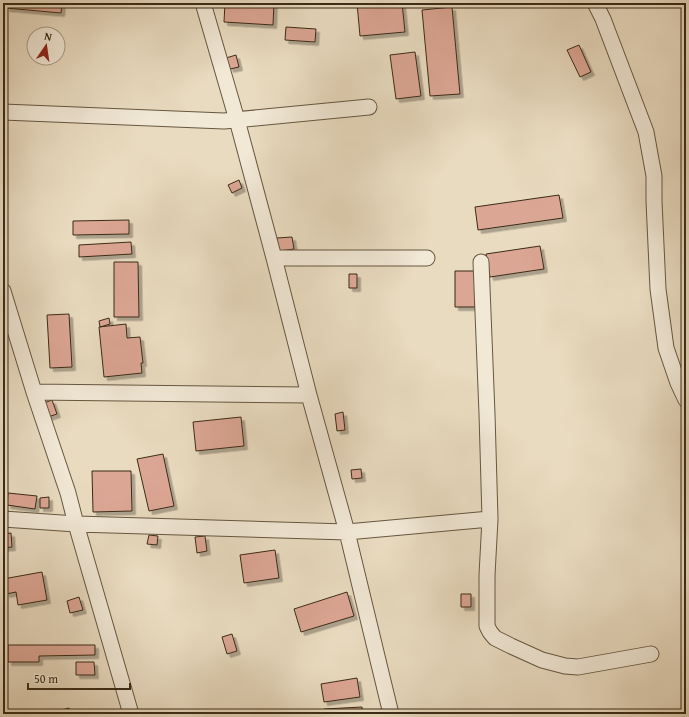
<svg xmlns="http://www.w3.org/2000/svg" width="689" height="717" viewBox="0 0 689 717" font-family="'Gentium Book Plus',serif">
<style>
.building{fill:#dca694;stroke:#3a2b16;filter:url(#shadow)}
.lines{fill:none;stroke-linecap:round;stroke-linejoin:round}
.street-casing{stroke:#665740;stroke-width:17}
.street{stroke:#f1e8d6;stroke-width:15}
</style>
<defs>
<filter id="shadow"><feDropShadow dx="3.5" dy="3.5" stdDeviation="0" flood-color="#0004"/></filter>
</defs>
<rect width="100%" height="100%" fill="#e9dbc0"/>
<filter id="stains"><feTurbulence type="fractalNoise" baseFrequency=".005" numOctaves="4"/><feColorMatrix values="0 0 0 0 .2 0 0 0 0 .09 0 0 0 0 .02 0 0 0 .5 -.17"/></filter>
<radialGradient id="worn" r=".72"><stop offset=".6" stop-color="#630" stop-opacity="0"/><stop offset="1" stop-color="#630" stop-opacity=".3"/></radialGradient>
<path class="building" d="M7,3H62L61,13L6,8Z
M225,3H274L273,25L224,22Z
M357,3H402L405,32L360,36Z
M452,7L460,94L430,96L422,10Z
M286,27L316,29L315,42L285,40Z
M579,45L591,72L580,77L567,50Z
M415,52L421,96L396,99L390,55Z
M236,55L239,67L230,69L226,58Z
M239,180L242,188L232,193L228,185Z
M559,195L563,218L478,230L475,207Z
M129,220V234L73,235V221Z
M292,237L294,249L279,251L277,238Z
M131,242L132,254L79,257V245Z
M540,246L544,269L490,277L486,254Z
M114,262H138L139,317H114Z
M455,271H475V307H455Z
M349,274H357V288H349Z
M69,314L72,367L50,368L47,315Z
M109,318L110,324L100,327L99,321Z
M126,324L127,338L140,337L143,363H141L142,373L104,377L99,327Z
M52,400L57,414L48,417L44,403Z
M343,412L345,430L337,431L335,414Z
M241,417L244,446L196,451L193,422Z
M163,454L174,506L149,511L137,459Z
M361,469L362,478L352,479L351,470Z
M92,471H131L132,511L93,512Z
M8,493L37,496L35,509L7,505Z
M49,497V508H40V498Z
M11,533L12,547L3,548V534Z
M149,535L158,536L157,545L147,544Z
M205,536L207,551L197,553L195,537Z
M275,550L279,578L244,583L240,555Z
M42,572L47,600L18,605L16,592L6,594L3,579Z
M347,592L354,616L301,632L294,609Z
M461,594H471V607H461Z
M79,597L83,610L70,613L67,601Z
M232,634L237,651L227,654L222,637Z
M8,645H95V655L39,656V662H8Z
M76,662H94L95,675H76Z
M357,678L360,697L324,702L321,684Z
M362,707L363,714H325L324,709Z
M69,708L71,714H46Z"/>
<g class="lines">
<defs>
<path id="street" d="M203,3L237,120L274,258L309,395L347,532L391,714
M595,3L603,19L646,132L654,176V201L658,289L666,348L678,383L686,400
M3,112L224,121L369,107
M274,258H427
M481,262L487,414L490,519L487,575V626L490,632L495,638L511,646L542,660L565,666L578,667L651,654
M3,291L34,392L68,493L76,524L131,714
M34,392L309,395
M3,519L76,524L347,532L490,519"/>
</defs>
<use href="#street" class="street-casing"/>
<use href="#street" class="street"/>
</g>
<rect width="689" height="717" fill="none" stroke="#e9dbc0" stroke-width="16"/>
<rect x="4" y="4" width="681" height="709" fill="none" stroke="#3a2b16" stroke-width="2"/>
<rect x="8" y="8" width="673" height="701" fill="none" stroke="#3a2b16"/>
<g transform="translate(46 46) rotate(13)"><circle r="19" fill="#f1e8d6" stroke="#a89c89"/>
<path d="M0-3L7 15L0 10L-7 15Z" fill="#8f2418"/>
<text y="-6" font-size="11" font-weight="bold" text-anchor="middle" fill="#3a2b16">N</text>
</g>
<path d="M28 683v6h102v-6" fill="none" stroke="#3a2b16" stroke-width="2"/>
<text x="34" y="683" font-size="12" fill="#3a2b16" stroke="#f1e8d6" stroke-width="3" paint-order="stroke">50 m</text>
<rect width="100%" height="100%" filter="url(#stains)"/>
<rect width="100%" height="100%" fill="url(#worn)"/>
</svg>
